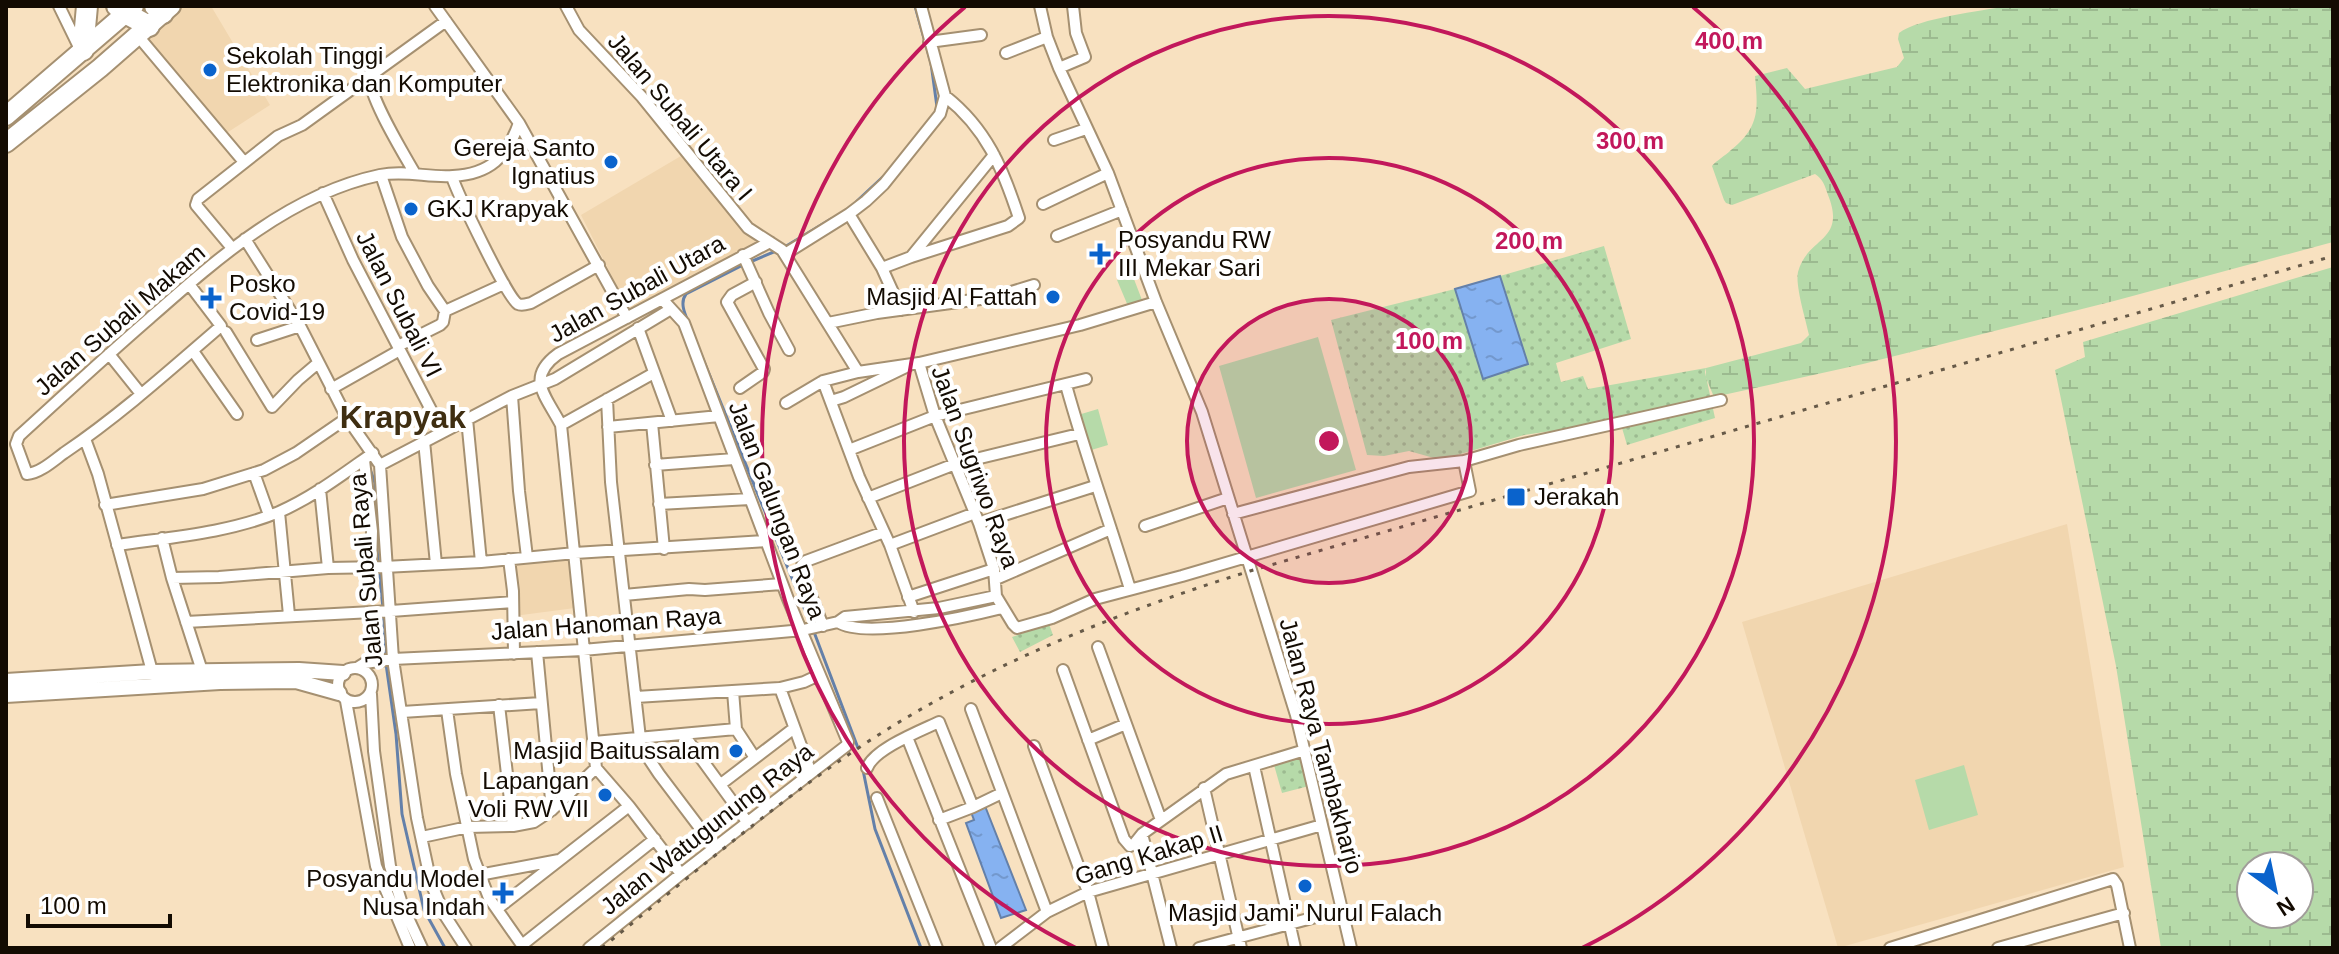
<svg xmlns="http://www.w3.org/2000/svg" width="2339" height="954" viewBox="0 0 2339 954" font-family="Helvetica,sans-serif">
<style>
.built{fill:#f1d6af}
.grass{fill:url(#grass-dots)}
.wetland{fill:url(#wetland-marsh);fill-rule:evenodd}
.garden{fill:#b6daa9}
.water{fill:url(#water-ripples);stroke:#6480a9;stroke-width:2}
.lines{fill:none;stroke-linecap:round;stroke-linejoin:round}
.stream{stroke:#6480a9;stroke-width:3}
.minor-casing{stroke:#a59071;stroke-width:14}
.tertiary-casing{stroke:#a59071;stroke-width:18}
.trunk-casing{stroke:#a59071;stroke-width:22}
.motorway-casing{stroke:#a59071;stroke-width:24}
.minor{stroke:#fff;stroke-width:10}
.tertiary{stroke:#fff;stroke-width:14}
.trunk{stroke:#fff;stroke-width:18}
.motorway{stroke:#fff;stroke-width:20}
.rail{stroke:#675a48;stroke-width:3;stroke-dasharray:4 8;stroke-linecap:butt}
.ring{fill:none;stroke:#c2185b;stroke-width:4}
.poi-dot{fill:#0a63cc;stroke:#fff;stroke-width:3}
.labels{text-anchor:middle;stroke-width:8;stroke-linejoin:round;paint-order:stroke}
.poi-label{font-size:24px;fill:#130b02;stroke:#fff;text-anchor:start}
.street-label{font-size:24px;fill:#130b02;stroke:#fff}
.district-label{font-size:32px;font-weight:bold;fill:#3f2e11;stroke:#fff}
.centre{fill:#c2185b;stroke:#fff;stroke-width:4}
.ring-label{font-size:24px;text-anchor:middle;font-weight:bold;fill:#c2185b;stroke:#fff;stroke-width:8;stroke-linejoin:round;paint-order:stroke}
</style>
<defs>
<pattern id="grass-dots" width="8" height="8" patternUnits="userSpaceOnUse" patternTransform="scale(2)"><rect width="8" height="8" fill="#b6daa9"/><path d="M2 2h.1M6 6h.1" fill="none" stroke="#9cba90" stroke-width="1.8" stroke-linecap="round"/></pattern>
<pattern id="wetland-marsh" width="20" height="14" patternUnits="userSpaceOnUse" patternTransform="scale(2)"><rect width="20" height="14" fill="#b6daa9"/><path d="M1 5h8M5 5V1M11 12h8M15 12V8" fill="none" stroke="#9cba90"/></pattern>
<pattern id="water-ripples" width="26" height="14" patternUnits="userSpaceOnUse" patternTransform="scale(2)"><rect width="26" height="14" fill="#86b2f1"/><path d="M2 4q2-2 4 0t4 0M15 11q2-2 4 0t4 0" fill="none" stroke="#7398cd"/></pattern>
</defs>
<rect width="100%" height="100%" fill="#f8e1c0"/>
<path class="built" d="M177,6H211L270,105L222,136L143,35Z
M686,153L757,243L631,314L581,215Z
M2067,524L2124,867L1838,948L1742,622Z
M571,557L575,608L514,616L513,561Z"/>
<path class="grass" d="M1604,246L1631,339L1556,363L1561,382L1583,376L1588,389L1706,368L1705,372L1715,418L1627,445L1620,421L1524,435L1441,460L1409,451L1384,456L1367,455L1331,320L1455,289L1483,378L1528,364L1500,276Z
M1049,624L1053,635L1020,652L1012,637Z
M1302,758L1309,786L1282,793L1274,765Z"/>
<path class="wetland" d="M2008,6H2333V242L2114,301L1863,364L1714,397L1706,378V368L1801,343L1809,335C1806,320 1795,286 1798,272C1807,237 1847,242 1828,195C1825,186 1823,179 1815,174L1732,205L1726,203L1724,200L1712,166C1717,160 1725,156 1731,150C1760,127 1758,109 1755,76L1787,68L1805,89L1897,67L1904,58L1898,39L1899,33C1919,18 1981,11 2008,6Z
M2333,267V948H2161L2116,666L2055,370L2085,357L2083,342ZM2251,866H2299V914H2251Z"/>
<path class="garden" d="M1132,274L1142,300L1128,306L1117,280Z
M1318,337L1356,470L1256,498L1219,366Z
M1098,409L1108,445L1088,451L1078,415Z
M1964,765L1978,815L1929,830L1915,780Z"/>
<path class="water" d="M1500,276L1528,364L1483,379L1455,289Z
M985,806L1026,910L1001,918L966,823L974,820L971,812Z"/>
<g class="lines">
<path class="stream" d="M915,6L931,63L937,107
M857,201L887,173
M783,248L831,219
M750,262L776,251
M688,321C684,312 680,302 686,294L743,265
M701,354L811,625
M370,469L375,483L376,525
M376,540L383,608
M383,616L385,656
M814,632L858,748
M386,664L396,734L402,814L424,910L445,948
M863,770L875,829L921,948"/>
<defs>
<path id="minor" d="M59,6L79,47
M566,6L579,30L642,97L748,228L782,250L858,372L919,363L1080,325L1156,302
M1040,6L1047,37L1059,68L1108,173L1156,302L1202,412L1296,715L1351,948
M138,36L244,162
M929,42L981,35
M1006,53L1047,37
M1059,68L1085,57L1076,33L1073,6
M369,75C369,97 402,151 414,172
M519,123L627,318
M1054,140L1086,129
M381,175L402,237L428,286L445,311
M452,177C458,194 507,298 518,304C522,306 527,304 531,303L599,265
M323,193L353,260L442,431
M1043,204L1108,173
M849,214L882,268L901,310
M1057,236L1122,210
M245,239L300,326L347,418L380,465L393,659L417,818L431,883L444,914L466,948
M232,248L196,205L198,199L278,136L302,125L446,21
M785,254L849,214L866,201L884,184L940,114L945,96L921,6
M743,255L769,313L789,350
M911,257L1008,226L1019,218C1003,169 987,129 945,96
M882,268L911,257L994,155
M189,284L221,326C170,370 120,415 64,453C53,461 40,473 27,474L16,444L19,436C63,396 106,356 150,318C218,258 290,194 380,175C406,170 429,178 453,176C490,174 507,157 519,123L435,6
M445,311L504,284
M828,323L877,313L995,297L1034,285
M638,328L672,421
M226,332L272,407L298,380L318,363
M257,340L300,326
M398,346L440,325L443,322L445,311
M193,351L237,414
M109,354L141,394
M919,363L935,416L979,523L994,569L996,596L1013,624L1017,628L1052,618L1095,599L1182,576L1470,491L1464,461
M823,381L859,477L890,545L914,612
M1066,385C1085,454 1109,520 1130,589
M740,388L763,372L764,369L727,302L732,295L756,282
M331,389L400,350
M512,396L519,491L527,557
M607,399L611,482L641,747L659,774L715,848
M831,401L844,397L908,366
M786,403L823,381L858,372
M467,419L481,562
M652,423L664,549
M561,425L654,373
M608,427L719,416
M85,439L98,474L153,675
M424,441L436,564
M849,450L935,416L1086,379
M364,460L372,531L371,567
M380,465L512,396L555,379L671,309
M655,465L734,459
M254,473L269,515
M320,489L328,568
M868,498L955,464L1079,434
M659,504L750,499
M105,505L203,489L264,470L296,453L347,418
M279,512L289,615
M1233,514L1409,467L1464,461L1519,445L1721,400
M979,523L1092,487
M1145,526L1228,498
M162,538L172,578L203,674
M117,545C172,537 228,533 279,512C313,497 343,474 373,453
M890,545L975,513
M509,559L513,591L514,654
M172,578L219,577L328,568L384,567L481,562L575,553L766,541
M996,579L1111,529
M624,595L689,589L705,590L782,584
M908,597L994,569
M186,622L391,611L513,602
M838,622C865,640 970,616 1002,608
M823,626L802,572V565L806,561L884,532
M1098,647L1161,820
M537,652L552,810
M338 685a17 17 0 1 1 34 0a17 17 0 1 1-34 0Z
M357,668L365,663L393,659L583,650L803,630L838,622L845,617L939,608L996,596
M1063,670L1124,839L1130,846L1134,844L1142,834L1226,774L1305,750
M780,688L811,773
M733,691L736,729L755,758
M371,694L374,751L390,866L403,907L422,948
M636,697L780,688L804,682L819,675
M346,701L376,866L410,948
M499,705L513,826
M971,709L1047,912
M447,710L456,774L474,859L489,898L524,948
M402,712L541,703
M684,735L748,823
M907,737L991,948
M1088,740L1126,724
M594,742L736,729
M1034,746L1088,892L1103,948
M1254,766L1295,948
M596,768L629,806L681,874
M867,768C874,749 920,731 939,722L973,807L1002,793
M721,784L793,729
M1204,788L1241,948
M877,798L937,948
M939,820L973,807
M1142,834L1171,948
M422,837L468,827L513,826L534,822L552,810L596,768L561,425C546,396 525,378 558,354L770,242
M479,875L559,860
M497,909L629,806
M522,945L655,839
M589,948L681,874L846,746L848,742L788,599L684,323L662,299
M1000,948L1047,912L1088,892L1322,825
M1199,948L1342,910
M1890,948L2113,879L2117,885L2130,948
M1998,948L2124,913"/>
<path id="tertiary" d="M6,681L152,672L299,670L343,673
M6,695L220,682L296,681L339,693"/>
<path id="trunk" d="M6,116L134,6
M6,143L100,68L171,6"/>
<path id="motorway" d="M117,6L125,13L149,26
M155,6L163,13
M83,50L87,6"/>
</defs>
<use href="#minor" class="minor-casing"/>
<use href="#tertiary" class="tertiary-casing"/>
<use href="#trunk" class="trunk-casing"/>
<use href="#motorway" class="motorway-casing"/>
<use href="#minor" class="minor"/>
<use href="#tertiary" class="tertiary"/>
<use href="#trunk" class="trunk"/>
<use href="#motorway" class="motorway"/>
<path class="rail" d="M602,948C678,886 754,821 835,764C961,675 1103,617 1250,571L2333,256"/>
</g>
<circle cx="1329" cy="441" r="142" fill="#c2185b" fill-opacity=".12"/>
<g class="ring">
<circle cx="1329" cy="441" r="142"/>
<circle cx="1329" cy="441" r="283"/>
<circle cx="1329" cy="441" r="425"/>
<path d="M1076 948A566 566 0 0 1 965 7M1693 7A566 566 0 0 1 1582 948"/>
</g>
<g class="poi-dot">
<circle cx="210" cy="70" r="8"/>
<circle cx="611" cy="162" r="8"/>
<circle cx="411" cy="209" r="8"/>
<path d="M1096 242h8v8h8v8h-8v8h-8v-8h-8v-8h8z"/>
<circle cx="1053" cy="297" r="8"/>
<path d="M207 286h8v8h8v8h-8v8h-8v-8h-8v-8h8z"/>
<rect x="1506" y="487" width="20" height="20" rx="4"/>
<circle cx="736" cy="751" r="8"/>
<circle cx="605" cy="795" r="8"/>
<circle cx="1305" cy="886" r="8"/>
<path d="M499 881h8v8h8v8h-8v8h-8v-8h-8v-8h8z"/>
</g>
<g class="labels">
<g class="poi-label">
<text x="226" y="64">Sekolah Tinggi<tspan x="226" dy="28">Elektronika dan Komputer</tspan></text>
<text x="595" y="156" text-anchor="end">Gereja Santo<tspan x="595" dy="28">Ignatius</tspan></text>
<text x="427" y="217">GKJ Krapyak</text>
<text x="1118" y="248">Posyandu RW<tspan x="1118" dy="28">III Mekar Sari</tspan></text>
<text x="229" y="292">Posko<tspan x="229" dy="28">Covid-19</tspan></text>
<text x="1037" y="305" text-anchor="end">Masjid Al Fattah</text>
<text x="1534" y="505">Jerakah</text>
<text x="720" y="759" text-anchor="end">Masjid Baitussalam</text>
<text x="589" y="789" text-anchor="end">Lapangan<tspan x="589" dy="28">Voli RW VII</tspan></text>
<text x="485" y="887" text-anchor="end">Posyandu Model<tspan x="485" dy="28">Nusa Indah</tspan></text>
<text x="1305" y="921" text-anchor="middle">Masjid Jami' Nurul Falach</text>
</g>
<g class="street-label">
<text transform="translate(680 117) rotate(50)" y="8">Jalan Subali Utara I</text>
<text transform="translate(637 289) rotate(-29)" y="8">Jalan Subali Utara</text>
<text transform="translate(399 304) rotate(63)" y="8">Jalan Subali VI</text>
<text transform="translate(120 320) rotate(-41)" y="8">Jalan Subali Makam</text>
<text transform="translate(975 467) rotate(70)" y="8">Jalan Sugriwo Raya</text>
<text transform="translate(777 510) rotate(69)" y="8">Jalan Galungan Raya</text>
<text transform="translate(366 570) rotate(-95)" y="8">Jalan Subali Raya</text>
<text transform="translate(606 624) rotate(-4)" y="8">Jalan Hanoman Raya</text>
<text transform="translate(1321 746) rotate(75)" y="8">Jalan Raya Tambakharjo</text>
<text transform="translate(707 829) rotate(-38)" y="8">Jalan Watugunung Raya</text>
<text transform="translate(1149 855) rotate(-17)" y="8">Gang Kakap II</text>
</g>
<g class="district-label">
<text x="403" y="428">Krapyak</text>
</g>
</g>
<circle cx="1329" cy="441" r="12" class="centre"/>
<g class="ring-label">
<text x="1729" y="49">400 m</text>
<text x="1630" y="149">300 m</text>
<text x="1529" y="249">200 m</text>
<text x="1429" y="349">100 m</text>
</g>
<rect width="2339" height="954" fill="none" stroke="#130b02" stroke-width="16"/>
<g transform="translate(2275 890) rotate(147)"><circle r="38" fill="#ffffff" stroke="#a19d9a" stroke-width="2"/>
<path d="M0-6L14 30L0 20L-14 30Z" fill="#0a63cc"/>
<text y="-12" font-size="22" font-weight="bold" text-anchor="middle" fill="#130b02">N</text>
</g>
<path d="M28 914v12h142v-12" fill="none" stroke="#130b02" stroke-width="4"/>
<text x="40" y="914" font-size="24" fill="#130b02" stroke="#ffffff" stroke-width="6" paint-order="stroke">100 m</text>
</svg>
